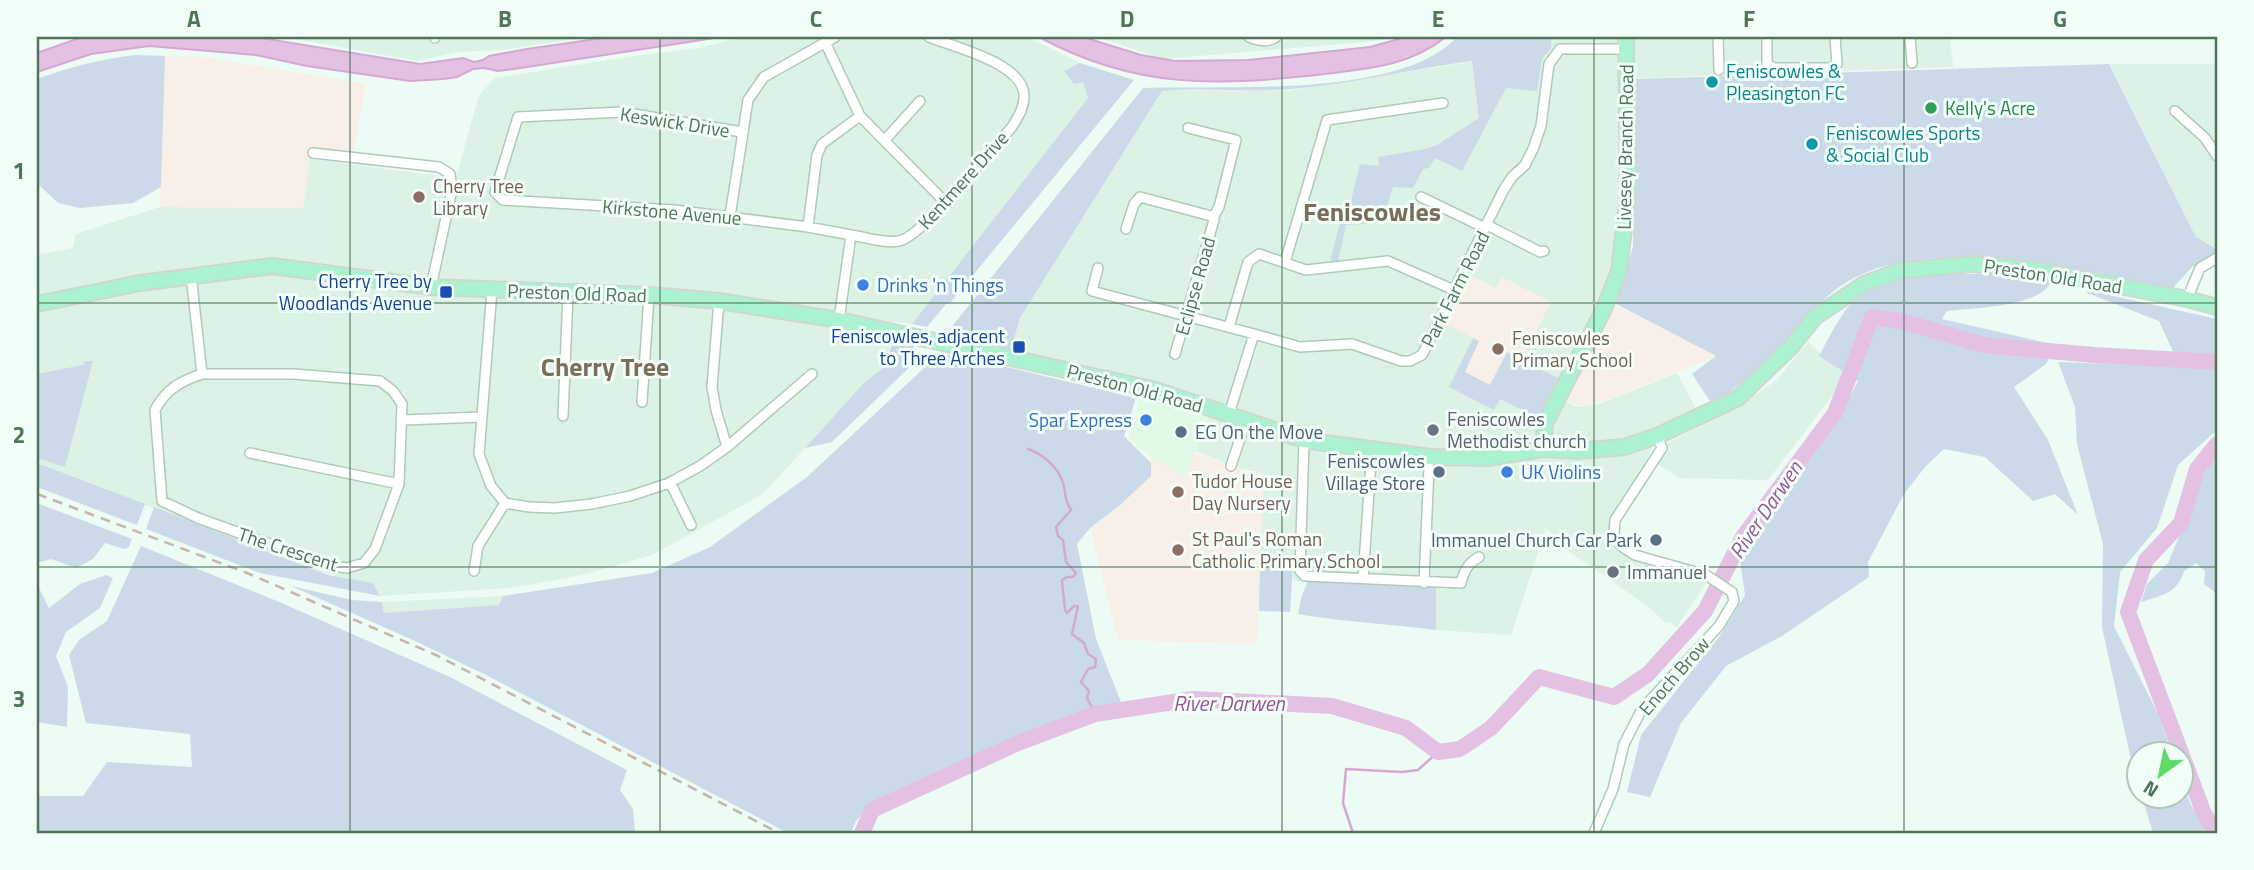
<svg xmlns="http://www.w3.org/2000/svg" width="2254" height="870" viewBox="0 0 2254 870" font-family="'Titillium Web',sans-serif">
<style>
.residential{fill:#dbf2e5}
.commercial{fill:#e1fae6}
.education{fill:#f8f0e8}
.green{fill:#cbdae8}
.water{fill:#e4c1e3;stroke:#d5a8d3;stroke-width:2}
.lines{fill:none;stroke-linecap:round;stroke-linejoin:round}
.stream{stroke:#d5a8d3;stroke-width:2.5}
.river{stroke:#e4c1e3;stroke-width:16}
.street-casing{stroke:#afcbb8;stroke-width:12}
.primary-casing{stroke:#ced8d1;stroke-width:18}
.street{stroke:#fff;stroke-width:9}
.primary{stroke:#abf3d0;stroke-width:14}
.rail{stroke:#c5b5aa;stroke-width:2.5;stroke-dasharray:10 7;stroke-linecap:butt}
.grid{fill:none;stroke:#507559;stroke-width:2;stroke-opacity:0.55}
.culture-dot{fill:#0f9aa8;stroke:#f2fef8;stroke-width:2.5}
.leisure-dot{fill:#2e9e5b;stroke:#f2fef8;stroke-width:2.5}
.education-dot{fill:#8d6e63;stroke:#f2fef8;stroke-width:2.5}
.shop-dot{fill:#3f7fe0;stroke:#f2fef8;stroke-width:2.5}
.transit-dot{fill:#1a4fb4;stroke:#f2fef8;stroke-width:2.5}
.worship-dot{fill:#6b7280;stroke:#f2fef8;stroke-width:2.5}
.service-dot{fill:#5c6f8a;stroke:#f2fef8;stroke-width:2.5}
.labels{text-anchor:middle;stroke-width:6;stroke-linejoin:round;paint-order:stroke}
.culture-label{font-size:19px;fill:#0d838f;stroke:#f2fef8;text-anchor:start}
.leisure-label{font-size:19px;fill:#27864d;stroke:#f2fef8;text-anchor:start}
.street-label{font-size:19px;fill:#507559;stroke:#f2fef8}
.education-label{font-size:19px;fill:#785e54;stroke:#f2fef8;text-anchor:start}
.transit-label{font-size:19px;fill:#164399;stroke:#f2fef8;text-anchor:end}
.shop-label{font-size:19px;fill:#366cbe;stroke:#f2fef8;text-anchor:start}
.worship-label{font-size:19px;fill:#5b616d;stroke:#f2fef8;text-anchor:start}
.service-label{font-size:19px;fill:#4e5e75;stroke:#f2fef8;text-anchor:end}
.water-label{font-size:21px;font-style:italic;fill:#9b5597;stroke:#f2fef8}
.district-label{font-size:26px;font-weight:bold;fill:#7c6d5b;stroke:#f2fef8}
.neatline{fill:none;stroke:#507559;stroke-width:2.5}
.grid-label{font-size:23px;text-anchor:middle;font-weight:bold;fill:#507559}
</style>
<rect width="100%" height="100%" fill="#ecfbf4"/>
<path class="residential" d="M284,37H590L502,50L457,52L418,61Z
M743,37H1027L1080,63L1065,71L1083,81L1089,98L912,324L895,322L885,366L863,384L763,494L652,555L586,574L511,588L380,596L373,583L327,575L37,463V255L73,248L76,234L160,207L303,208L310,159L456,178L479,95L495,78L634,56L698,48Z
M1097,37H1386L1377,41L1163,59Z
M1551,37H1950L1953,67L1619,79V193L1612,260L1602,294L1551,394L1577,407L1599,404L1677,373L1696,409L1658,427L1645,468L1610,522L1617,546L1707,581L1677,627L1671,623H1666L1650,608L1570,552L1546,528L1511,635L1436,630V586L1293,581V566L1260,564L1263,474L1232,466L1196,451L1213,403L1162,383L1011,349L1020,318L1163,90L1287,91L1551,49Z
M2110,64H2217V248L2196,237Z
M1808,342L1847,376L1768,480L1678,478L1657,463L1667,443L1740,405L1777,380Z
M503,596L500,605L384,613L382,602Z"/>
<path class="commercial" d="M1141,391L1169,397V402L1209,415L1186,478L1140,449L1128,436L1131,423H1134Z"/>
<path class="education" d="M165,56H197L366,84L354,151L311,148L303,208L160,207Z
M1468,274L1496,288L1502,277L1551,302L1522,359L1558,378L1538,418L1500,399L1494,410L1449,387L1473,338L1445,323Z
M1615,305L1716,356L1610,399L1578,406L1566,400Z
M1195,453L1232,466L1264,474L1257,644L1118,640L1090,528L1119,506L1150,476L1151,456L1185,477Z"/>
<path class="green" d="M1457,37H1551V49L1542,59L1537,91L1506,88L1462,171L1435,158L1429,168L1423,169L1413,188L1393,187L1382,223L1346,225L1338,262L1330,263L1339,226L1350,205L1360,164L1379,166L1378,157L1425,149L1437,145L1479,118L1472,61C1412,69 1352,84 1291,89C1248,93 1205,87 1162,91L1020,318L1011,349L946,334L1143,88C1224,85 1400,99 1457,37Z
M135,55L165,56L161,187L133,203L80,208L58,203L37,183V79C69,67 101,59 135,55Z
M1080,63L1134,80L950,303L946,304L927,327L912,324L1088,98L1083,82L1074,84L1064,71Z
M2109,64L2196,237L2217,249L2216,258L2192,267L2172,289C2078,272 1917,227 1835,290C1814,306 1799,330 1781,349C1769,362 1755,373 1742,385L1740,383L1729,393L1710,401L1692,374L1716,356L1616,304L1633,247L1635,79Z
M2000,274L2051,282C2040,307 1972,308 1947,311L1942,319L2056,345L2046,364L2014,387L2048,440L2078,515L2055,494L2033,501L1985,457L1944,449L1925,467L1904,494L1868,562L1869,577L1782,636L1726,666L1681,723L1650,797L1627,792L1641,735L1722,633L1745,595L1739,554L1831,432L1858,381L1819,356C1832,332 1844,306 1866,289C1891,270 1968,275 2000,274Z
M2087,290L2217,319V358L2174,354L2159,321L2087,293Z
M1473,338L1479,341L1465,372L1490,385L1507,352L1558,378L1538,418L1500,399L1494,410L1449,387Z
M893,341L914,345L911,356L915,362L832,442L805,448L863,384L885,366Z
M937,353L969,358L1136,398L1124,436L1151,463V476L1119,506L1090,528L1077,544L1096,639L1121,702L1102,706L1028,731L873,801L856,821L851,833H788L486,675L415,641L291,586L352,600L382,602L384,613L499,605L503,596L652,573L710,547L807,477L923,369Z
M85,361H93L65,467L37,458V374L83,365Z
M2058,362L2217,368V430L2178,465L2157,528L2120,572L2114,626L2158,714L2172,754H2138V785L2130,755L2102,627L2103,544L2077,444L2075,407Z
M2217,445V594L2204,584L2205,571L2196,563L2184,571C2178,593 2161,596 2141,602L2147,584L2168,563L2188,516L2200,475Z
M37,463L145,504L137,525L37,487Z
M37,503L132,539L129,547L124,549L105,543L93,559L76,568L51,559L37,563Z
M154,507L327,575L373,583L380,596L260,573L146,529Z
M141,546L277,601L450,677L627,770L620,790L633,809L635,833H37V796H83L107,762L192,767L190,734L86,723L69,655L79,640L107,621Z
M1260,564L1293,566L1290,612L1259,611Z
M106,575L113,578L100,608L66,632L56,656L68,687L67,727L37,722V584L49,608L80,584Z
M1308,581L1436,586V630C1390,624 1344,622 1298,614L1302,595Z
M2181,777L2190,803L2206,833H2153L2142,797L2180,796Z"/>
<path class="water" d="M82,37H255L420,64L463,58L474,62L483,60L489,56L527,49L610,37H721L514,69L498,71L484,68L473,69L457,77L444,79L410,81L307,66L256,55L149,46L91,54L37,72V53Z
M1039,37H1083L1141,55L1175,61L1248,60L1370,47L1406,37H1446C1409,66 1370,68 1325,74C1218,86 1137,90 1039,37Z"/>
<g class="lines">
<path class="stream" d="M1028,449C1043,454 1059,468 1063,483C1067,495 1063,497 1071,510L1056,527L1058,536L1063,540L1066,562L1076,573L1073,577H1067L1062,580L1065,610L1067,613L1074,606H1078L1072,634L1084,643L1088,654L1096,659L1095,667L1088,669L1081,682L1089,691L1087,698L1095,714
M1353,833L1343,803L1346,769L1402,772L1418,770L1438,752"/>
<path class="river" d="M862,833L872,810L1018,743L1095,714L1193,699L1332,706L1406,728L1438,752L1460,749L1491,728L1539,677L1614,697L1648,674L1705,611L1743,537L1835,413L1872,317L1901,321L1983,345L2094,355L2217,362
M2215,833L2203,811L2128,612L2146,560L2181,523L2197,469L2217,444"/>
<defs>
<path id="street" d="M1249,37C1258,41 1267,43 1276,37
M1718,37L1719,70
M1767,37V64L1774,68H1830L1837,64L1835,37
M1910,37L1912,63
M435,38V37
M825,42L860,116L945,202
M2175,111L2205,138L2217,156
M1188,128L1236,140L1219,207L1213,218
M742,132L622,112L518,117L495,192L503,200L674,210L808,227L851,235
M885,140L920,101
M313,153L439,167L450,174L452,190L431,287
M1421,197L1485,228
M730,216L748,100L764,77L835,37
M1487,225L1540,252L1544,251
M808,227L817,155L822,144L860,116
M1126,229L1134,204L1140,197L1211,216L1214,220L1175,354
M1285,262L1327,120L1443,103
M1098,268L1092,291L1254,334
M191,275L202,374
M492,290L479,454L491,486L505,503L529,507L555,508L592,504L630,496L669,483L700,466L727,447L812,374
M2187,299L2200,268L2217,258
M719,301L712,387L716,410L727,447
M839,320L851,235C865,237 885,244 899,241C922,237 992,149 1012,127C1017,118 1024,109 1024,97C1026,64 954,47 929,37
M1229,327L1248,262L1259,254L1306,270L1388,261L1454,290
M202,374H294L380,381L393,391L402,404L399,484L375,549L364,563L347,568L327,565L198,518L162,501L155,410C166,389 181,381 202,374Z
M642,402L649,295
M1229,414L1254,334L1300,347L1352,344L1401,361H1410L1422,355L1503,191L1512,177L1525,165L1533,149L1541,126L1549,64L1560,49H1627
M563,416L568,293
M403,420L482,417
M1304,440L1300,571L1305,576L1461,583C1464,571 1468,563 1479,557
M250,453L399,484
M1231,466L1246,420
M670,482L691,525
M474,571L478,546L505,503
M1363,578L1372,448
M1424,583L1429,467
M1594,833L1613,789L1624,744L1642,709L1719,626L1734,601L1732,592L1706,575L1635,555L1621,546L1614,535L1615,520L1662,448L1657,436"/>
<path id="primary" d="M37,304L140,283L272,266L431,287L649,295L719,301L839,320L1156,390L1304,440L1430,457L1487,458L1543,449L1578,451L1624,447L1657,436L1738,398L1791,347L1815,317L1864,284L1902,270L1973,264L2035,270L2187,299L2217,307
M1543,449L1545,423L1604,309L1619,271L1628,195L1626,37"/>
</defs>
<use href="#street" class="street-casing"/>
<use href="#primary" class="primary-casing"/>
<use href="#street" class="street"/>
<use href="#primary" class="primary"/>
<path class="rail" d="M37,494L247,573L438,656L779,833"/>
</g>
<path class="grid" d="M350,37V833M660,37V833M972,37V833M1282,37V833M1594,37V833M1904,37V833M37,303H2217M37,567H2217"/>
<g class="culture-dot">
<circle cx="1712" cy="82" r="7"/>
<circle cx="1812" cy="144" r="7"/>
</g>
<circle class="leisure-dot" cx="1931" cy="108" r="7"/>
<g class="education-dot">
<circle cx="419" cy="197" r="7"/>
<circle cx="1498" cy="349" r="7"/>
<circle cx="1178" cy="492" r="7"/>
<circle cx="1178" cy="550" r="7"/>
</g>
<g class="shop-dot">
<circle cx="863" cy="285" r="7"/>
<circle cx="1146" cy="420" r="7"/>
<circle cx="1507" cy="472" r="7"/>
</g>
<g class="transit-dot">
<rect x="439" y="285" width="14" height="14" rx="3.5"/>
<rect x="1012" y="340" width="14" height="14" rx="3.5"/>
</g>
<g class="worship-dot">
<circle cx="1433" cy="430" r="7"/>
<circle cx="1613" cy="572" r="7"/>
</g>
<g class="service-dot">
<circle cx="1181" cy="432" r="7"/>
<circle cx="1439" cy="472" r="7"/>
<circle cx="1656" cy="540" r="7"/>
</g>
<g class="labels">
<g class="culture-label">
<text x="1726" y="78">Feniscowles &amp;<tspan x="1726" dy="22">Pleasington FC</tspan></text>
<text x="1826" y="140">Feniscowles Sports<tspan x="1826" dy="22">&amp; Social Club</tspan></text>
</g>
<g class="leisure-label">
<text x="1945" y="115">Kelly's Acre</text>
</g>
<g class="street-label">
<text transform="translate(675 122) rotate(9)" y="7">Keswick Drive</text>
<text transform="translate(1625 147) rotate(-89)" y="7">Livesey Branch Road</text>
<text transform="translate(963 180) rotate(-48)" y="7">Kentmere Drive</text>
<text transform="translate(672 212) rotate(5)" y="7">Kirkstone Avenue</text>
<text transform="translate(2053 276) rotate(9)" y="7">Preston Old Road</text>
<text transform="translate(1195 286) rotate(-74)" y="7">Eclipse Road</text>
<text transform="translate(1455 289) rotate(-63)" y="7">Park Farm Road</text>
<text transform="translate(577 293) rotate(2)" y="7">Preston Old Road</text>
<text transform="translate(1135 388) rotate(15)" y="7">Preston Old Road</text>
<text transform="translate(288 549) rotate(18)" y="7">The Crescent</text>
<text transform="translate(1674 676) rotate(-49)" y="7">Enoch Brow</text>
</g>
<g class="education-label">
<text x="433" y="193">Cherry Tree<tspan x="433" dy="22">Library</tspan></text>
<text x="1512" y="345">Feniscowles<tspan x="1512" dy="22">Primary School</tspan></text>
<text x="1192" y="488">Tudor House<tspan x="1192" dy="22">Day Nursery</tspan></text>
<text x="1192" y="546">St Paul's Roman<tspan x="1192" dy="22">Catholic Primary School</tspan></text>
</g>
<g class="transit-label">
<text x="432" y="288">Cherry Tree by<tspan x="432" dy="22">Woodlands Avenue</tspan></text>
<text x="1005" y="343">Feniscowles, adjacent<tspan x="1005" dy="22">to Three Arches</tspan></text>
</g>
<g class="shop-label">
<text x="877" y="292">Drinks 'n Things</text>
<text x="1132" y="427" text-anchor="end">Spar Express</text>
<text x="1521" y="479">UK Violins</text>
</g>
<g class="worship-label">
<text x="1447" y="426">Feniscowles<tspan x="1447" dy="22">Methodist church</tspan></text>
<text x="1627" y="579">Immanuel</text>
</g>
<g class="service-label">
<text x="1195" y="439" text-anchor="start">EG On the Move</text>
<text x="1425" y="468">Feniscowles<tspan x="1425" dy="22">Village Store</tspan></text>
<text x="1642" y="547">Immanuel Church Car Park</text>
</g>
<g class="water-label">
<text transform="translate(1766 510) rotate(-56)" y="7">River Darwen</text>
<text x="1229" y="711">River Darwen</text>
</g>
<g class="district-label">
<text x="1372" y="221">Feniscowles</text>
<text x="605" y="376">Cherry Tree</text>
</g>
</g>
<rect width="2254" height="870" fill="none" stroke="#f2fef8" stroke-width="77"/>
<g transform="translate(2160 775) rotate(213)"><circle r="33" fill="#f2fef8" stroke="#b1c7b8" stroke-width="2"/>
<path d="M0-5L12 26L0 18L-12 26Z" fill="#5cda6a"/>
<text y="-10" font-size="19" font-weight="bold" text-anchor="middle" fill="#507559">N</text>
</g>
<rect x="38" y="38" width="2178" height="794" class="neatline"/>
<g class="grid-label">
<text x="194" y="27">A</text>
<text x="505" y="27">B</text>
<text x="816" y="27">C</text>
<text x="1127" y="27">D</text>
<text x="1438" y="27">E</text>
<text x="1749" y="27">F</text>
<text x="2060" y="27">G</text>
<text x="19" y="179">1</text>
<text x="19" y="443">2</text>
<text x="19" y="707">3</text>
</g>
</svg>
